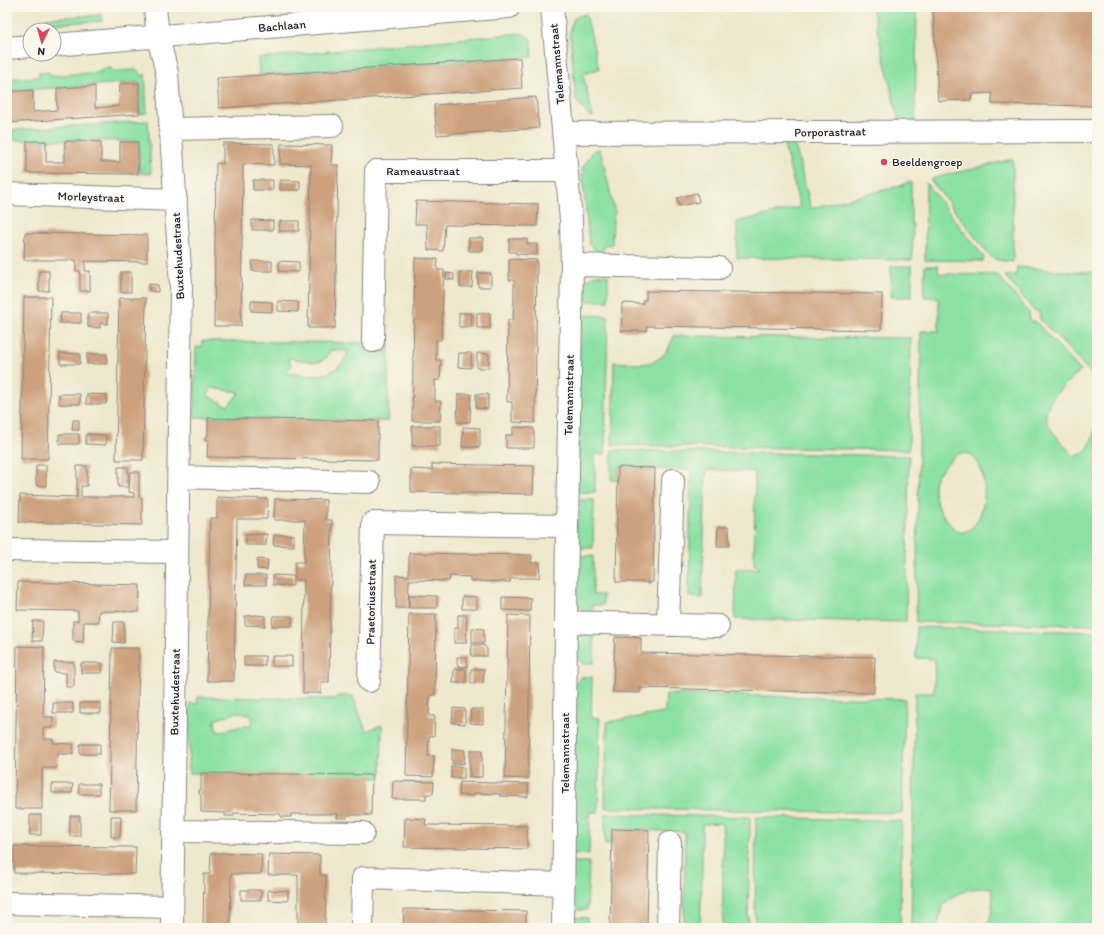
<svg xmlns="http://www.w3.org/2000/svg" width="1104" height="935" viewBox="0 0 1104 935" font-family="Itim,sans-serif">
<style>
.green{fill:#8be1a3;stroke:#56826f;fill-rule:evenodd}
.building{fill:#cda17d}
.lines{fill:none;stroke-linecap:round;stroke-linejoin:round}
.minor-casing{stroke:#888584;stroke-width:24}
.minor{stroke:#fff;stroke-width:22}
.poi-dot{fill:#d1495b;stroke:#fbf7ec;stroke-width:1.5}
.labels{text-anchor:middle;stroke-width:3;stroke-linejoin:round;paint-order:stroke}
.street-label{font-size:12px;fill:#22223b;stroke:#fbf7ec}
.poi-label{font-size:12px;fill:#22223b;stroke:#fbf7ec;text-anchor:start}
</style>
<rect width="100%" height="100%" fill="#fbf7ec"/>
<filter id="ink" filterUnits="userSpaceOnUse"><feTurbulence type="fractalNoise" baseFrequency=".025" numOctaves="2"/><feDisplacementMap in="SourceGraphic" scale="8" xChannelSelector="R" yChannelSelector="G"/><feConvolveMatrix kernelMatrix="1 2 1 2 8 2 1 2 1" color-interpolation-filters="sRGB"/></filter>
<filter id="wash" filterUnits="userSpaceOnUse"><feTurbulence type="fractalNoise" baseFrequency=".012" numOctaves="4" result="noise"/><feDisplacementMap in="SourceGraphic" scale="16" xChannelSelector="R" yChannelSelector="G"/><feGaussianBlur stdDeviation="0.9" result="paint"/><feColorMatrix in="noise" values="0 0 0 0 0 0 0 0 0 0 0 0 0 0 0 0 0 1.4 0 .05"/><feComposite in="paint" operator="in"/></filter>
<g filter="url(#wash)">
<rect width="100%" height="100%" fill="#eee8cc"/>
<path class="green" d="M872,7H917L915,123H899Z
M586,14L599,69L583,74L593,117L589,116L576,100L570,35L571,26L575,17Z
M102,15V21L46,24V18Z
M522,33L531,39L532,57L259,75L258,58Z
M111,68L112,71L137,70L142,76L145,74L147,113L140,114V82L7,91V79L39,77V73L49,72L50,76L101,72V69Z
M148,121L151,174L139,173V141L12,140V130Z
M783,141H794L811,208L904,185L903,184L911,182V224H913L912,260L737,258V222L800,207Z
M600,149L615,213L613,216L612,245H604L603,251L598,252L589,244L582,169L594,150Z
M1013,159V262L997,260L990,256L930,179Z
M926,183L984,257L983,261L925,260Z
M891,266H912V297H891Z
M925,266H938L939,274L998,275L1029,313L1030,322L1035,321L1081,371C1069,379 1040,405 1047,422C1050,431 1067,448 1074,456C1093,455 1093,432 1096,417L1097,625L916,622L921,331H939V298L924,297ZM963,453C993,455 990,528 963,532C954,534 938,509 936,501C934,495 933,483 936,477C938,473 943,469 946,465C951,460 955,454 963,453Z
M1017,267L1073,272H1097V389L1094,380L1089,371L1040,319L1039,311H1034L1005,276L1016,275Z
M596,275H608V301H588L581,293C582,284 586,278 596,275Z
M587,315L608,316L605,454H595V492H577L580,323Z
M674,336L911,338L909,450L612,445L614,362C645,364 661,370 674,336Z
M202,341L389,343L388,421L194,417L196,347H202ZM330,350L348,351C347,357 344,361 340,365C324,381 305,375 285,373L292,365L287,358L314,362H319L327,357ZM211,388L239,392V393L228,406L208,396Z
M612,450L909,456L906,622L735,619L736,569H758V565H754L755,472L706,470L702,598L690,597L689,596L691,470L655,469V468L619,467L618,481L611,480Z
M577,500H594L593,548H576Z
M576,556H593V595H603V605H592V613L583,611L576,602Z
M916,627L1097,632V777L1090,790L1089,800V810L1097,830V928H986C993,916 993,901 992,888C977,886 952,892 943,906C940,912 939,921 937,928H911L915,693H934L935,659L916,658Z
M602,631V634H594V663H582L575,655C577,631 578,633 602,631Z
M582,677H592L591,717L600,718L598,812H590L589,854H571L574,684Z
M666,694L905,699L902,813L605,808L607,722L664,713L665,711Z
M337,696H353L366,731L382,725L381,778L189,773L190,703L197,704L198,697L336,699ZM237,712L252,716V721L250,726L238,727L218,732L216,729L215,720Z
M605,814L750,817L748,928H723V833L722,825L720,823L702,824V874L700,928H684L685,832L612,829V844H605Z
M756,817L902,821L900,928H755Z
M571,862H589L587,910H570Z
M570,917L587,918V928H570Z"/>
<g id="blocks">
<path class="building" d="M933,7H1097V106L992,104V93L971,94V100L938,101Z
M520,58L522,88L219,108L217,78Z
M139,83V114L7,123V92L33,90V112L57,110V88L95,86V108L119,106L120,84Z
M536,97L539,128L437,135L434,105Z
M27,141H46V162H65V141H83L101,142V162H120V142H138V174L27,173Z
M223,143L274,144V165L243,164L241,326H214L216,163L223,164Z
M281,144L332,145L331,165H338L335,328H308L311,165L280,164Z
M253,180H273V190H253Z
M280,180L300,181V190H280Z
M697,193L699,202L679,206L677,198Z
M416,201L538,204L537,226L445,225L443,251L428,250L427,224H415Z
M252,220L273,221V230H252Z
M280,221H299V231H279Z
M25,233L147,235V262L85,261V271H90V291H80V271H76V260H24Z
M469,238H483V251H469Z
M509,239H527V244H537V255L516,254V252H509Z
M415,258L438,259L437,270H444L441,340H436V360H441L440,380H435V401H441L440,421H412Z
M509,259L537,260L535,423L512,422V402H507L508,320H513L514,300V280H509Z
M252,261H272V271H252Z
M279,261L299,262V272L279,271Z
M39,271H49V291H39Z
M121,272H131V292H121Z
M460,272H473L472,287H460Z
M446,273L454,274V280L446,279Z
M478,273H491V287H478Z
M149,284L158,285V292L149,291Z
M646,291L882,294L881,330L647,326L646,331H621L622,303L643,304V300H646Z
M24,297H51L48,459H21Z
M119,298H146L143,460H116Z
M251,301L272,302V312L251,311Z
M278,301L298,302V312L278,311Z
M61,313H81V323H60Z
M88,313H108V324L100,323V328L88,327Z
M459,313H472L471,327H459Z
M477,313H490V328H477Z
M60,353L80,354V364H60Z
M459,353H471V368L458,367Z
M477,353L489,354V368H477Z
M87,354H107V364H87Z
M59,394H80V404H59Z
M87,394L107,395L106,404H86Z
M458,394H471L470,422H457Z
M476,394H488V409L476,408Z
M208,418L378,421V460L207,457L208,439L205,440V436H208Z
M73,420H79V430H72Z
M412,426H440V446H412Z
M463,427L480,428V447H462Z
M513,427L532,428L534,429V448H506V435H513Z
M59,434H79V444H59Z
M86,434L106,435V445L86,444Z
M432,464L534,466L533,494L411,492V469L432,470Z
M36,465H46V486L36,485Z
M77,466H87V486H81V497H134V493L129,492L130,472H139V497L142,498V525L20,522L19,523L20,495L77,497Z
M118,467H128V487H118Z
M618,467L655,468L653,582H650V584H648V582H616Z
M217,497L268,499L267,519H237L234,681H207L210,518H217Z
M275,499L326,500V520H332L329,682H321V693H303L304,580H295V562H304L305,520H274Z
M718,527H729V546H717Z
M267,534L266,545H246V535Z
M274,535H294V546L273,545Z
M409,553L532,555L531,563L540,562L539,578H511L510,582L470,581V577L450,576L449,581L409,580L408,608H396V575L409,576Z
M257,559L268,560L267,570L257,569Z
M246,575H266V585H245Z
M273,575L293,576V586L273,585Z
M18,582L140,585L139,612L99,611L98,622H84L83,642L73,641V621H78V611L17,610Z
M409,595L437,596V608H409Z
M462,596L477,597V609H462Z
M502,597L531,598L530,611L502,610Z
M409,614H436L435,695H430L429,716H435L434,736H429L428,756H434L433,777L406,776Z
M256,615L265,616V626L245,625V616Z
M458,615H467L466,643H454V628H458Z
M508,615L530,616L528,779L505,778Z
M273,616H292V626H272Z
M33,621H43L42,641H32Z
M114,622H124V643L113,642Z
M472,628L484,629V643H472Z
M615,637L641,638V653L875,657L874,693L642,688H640V693L613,692Z
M472,645H484L487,649V656H471Z
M17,646L44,647L43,717H53V728H43V739H53V743L73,744V754H58L57,768H42V809H15Z
M112,648H139L136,810H109Z
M244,656H265V666H244Z
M272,656H292V666H272Z
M457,657H467V667H459L457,663Z
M54,662H74V687H66V673L54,672Z
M81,663H102V673H81Z
M454,669H466V683H453Z
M471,669H484L483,683L471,684Z
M53,703H73V713H53Z
M80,703H101V713H80Z
M453,708L465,709V724L452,723Z
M471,709H483V724L470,723Z
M80,744H100V754H80Z
M452,749L465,750L464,764H452Z
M470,750H482V777H470Z
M451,766L464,767V778H451Z
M201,773L372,775L371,815H347V818H337L338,814H291V817H281V814L234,813V816H225V813L201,812V795L199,794V790H201Z
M393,781L434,782L433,794H426V799H392Z
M460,782L528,784V797L500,796V794L474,793V796L459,795Z
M52,784H73L72,793H52Z
M79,784H99V794H79Z
M30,815H41V835H30Z
M70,816H80V836H70Z
M111,816H121L120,837H111Z
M405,818L426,819L425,825L527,826V849L404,847Z
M612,829L649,830L647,928H610Z
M14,846L136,847L135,874L14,873Z
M211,853L262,854L261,874H231L230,928H203L204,874H210Z
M269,854L320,855V875H326L325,928H298V875H268Z
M241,890H261V900H241Z
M268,890L288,891V901L268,900Z
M404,909L526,911V928H403Z"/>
</g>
</g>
<g filter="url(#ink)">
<use href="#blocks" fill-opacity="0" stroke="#888584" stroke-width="1"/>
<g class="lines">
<defs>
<path id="minor" d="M155,7L158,37L167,73L181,285L172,928
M552,7L571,220L572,265L567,526L563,928
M54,45L509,7
M7,48L30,46
M170,129L332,126
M564,133L1097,131
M7,194L176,200
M572,265L719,268
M373,341L376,171H567
M179,477L369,482
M7,550L177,552
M566,622L718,626
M668,625L673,480
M369,681L373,523L567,526
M173,831L363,833
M7,903L172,907
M362,928L363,878L564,884
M668,928L670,843"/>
</defs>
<use href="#minor" class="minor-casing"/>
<use href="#minor" class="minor"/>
</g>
</g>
<circle class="poi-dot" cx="884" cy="162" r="4"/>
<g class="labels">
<g class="street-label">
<text transform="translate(282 26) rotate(-5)" y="4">Bachlaan</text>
<text transform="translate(557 64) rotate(-95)" y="4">Telemannstraat</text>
<text transform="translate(830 132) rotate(-1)" y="4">Porporastraat</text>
<text x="423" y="175">Rameaustraat</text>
<text transform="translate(91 197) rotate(2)" y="4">Morleystraat</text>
<text transform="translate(178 256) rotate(-93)" y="4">Buxtehudestraat</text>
<text transform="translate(569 395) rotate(-89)" y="4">Telemannstraat</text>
<text transform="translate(371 602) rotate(-89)" y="4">Praetoriusstraat</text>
<text transform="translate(175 692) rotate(-89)" y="4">Buxtehudestraat</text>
<text transform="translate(565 753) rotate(-90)" y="4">Telemannstraat</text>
</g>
<g class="poi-label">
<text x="892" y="166">Beeldengroep</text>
</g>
</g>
<rect width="1104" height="935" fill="none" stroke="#fbf7ec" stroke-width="24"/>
<g transform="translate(42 42) rotate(185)"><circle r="19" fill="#fbf7ec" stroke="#a4a2a5"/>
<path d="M0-3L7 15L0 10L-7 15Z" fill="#d1495b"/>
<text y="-6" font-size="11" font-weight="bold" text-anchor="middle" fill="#22223b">N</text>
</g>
</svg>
